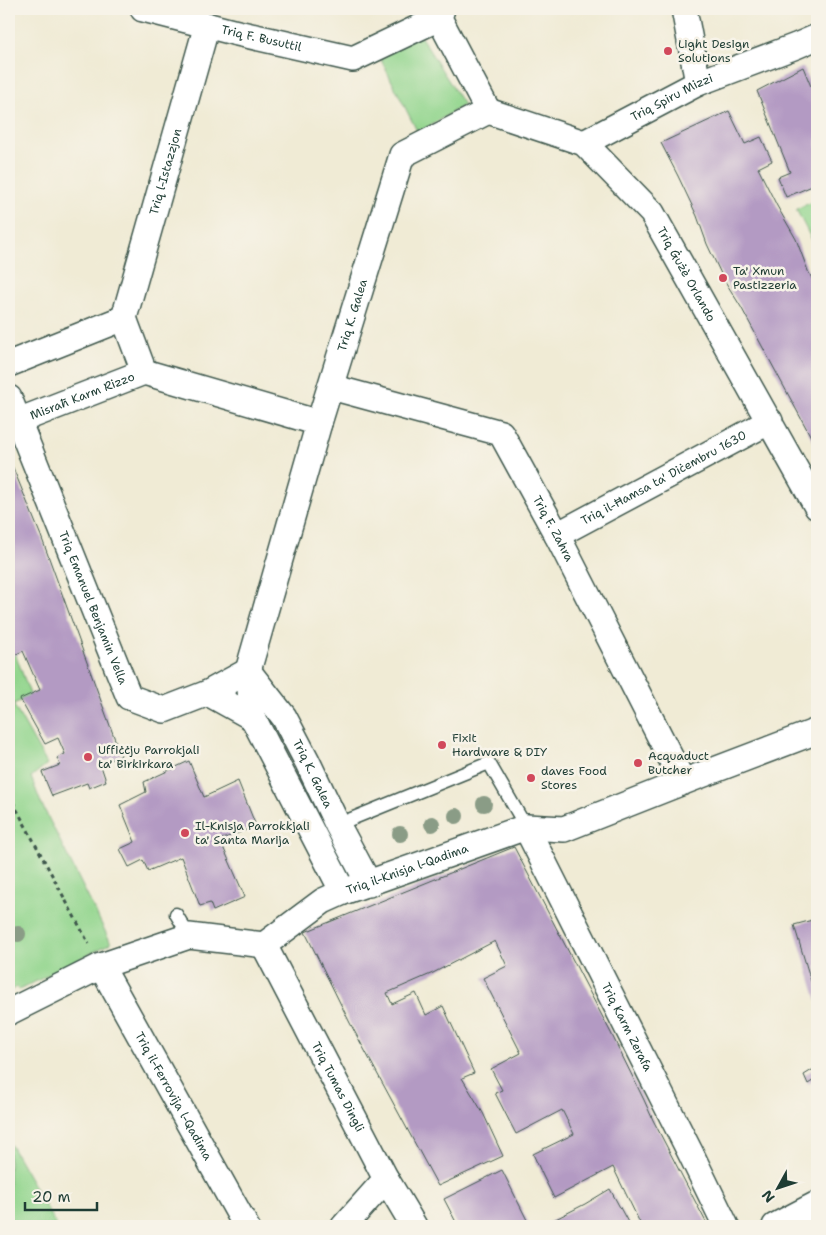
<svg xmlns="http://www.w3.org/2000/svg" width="826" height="1235" viewBox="0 0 826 1235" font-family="'Shantell Sans',sans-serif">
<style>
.green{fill:#92d58d;stroke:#588960}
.building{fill:#b39ac3}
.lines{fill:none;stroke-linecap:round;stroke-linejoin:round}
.lane-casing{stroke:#3e574c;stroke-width:15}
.street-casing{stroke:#3e574c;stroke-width:28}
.path{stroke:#3e574c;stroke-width:3;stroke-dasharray:4 4;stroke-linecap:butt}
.lane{stroke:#fff;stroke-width:12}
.street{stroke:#fff;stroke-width:25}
.tree{fill:#8a9c86}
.poi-dot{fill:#d1495b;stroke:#f7f3e8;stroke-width:2}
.labels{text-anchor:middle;stroke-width:5;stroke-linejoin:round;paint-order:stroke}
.street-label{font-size:12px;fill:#1f3d34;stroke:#f7f3e8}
.poi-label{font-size:12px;fill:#1f3d34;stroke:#f7f3e8;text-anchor:start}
</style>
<rect width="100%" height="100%" fill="#f7f3e8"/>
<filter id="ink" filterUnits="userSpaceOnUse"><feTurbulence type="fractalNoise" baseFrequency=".02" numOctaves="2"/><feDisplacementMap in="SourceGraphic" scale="10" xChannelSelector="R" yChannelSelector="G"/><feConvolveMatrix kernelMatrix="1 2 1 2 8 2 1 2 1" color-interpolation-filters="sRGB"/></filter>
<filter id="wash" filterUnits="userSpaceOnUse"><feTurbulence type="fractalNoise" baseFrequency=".0096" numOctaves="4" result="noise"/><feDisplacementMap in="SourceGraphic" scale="20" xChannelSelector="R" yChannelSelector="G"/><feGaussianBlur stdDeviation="1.12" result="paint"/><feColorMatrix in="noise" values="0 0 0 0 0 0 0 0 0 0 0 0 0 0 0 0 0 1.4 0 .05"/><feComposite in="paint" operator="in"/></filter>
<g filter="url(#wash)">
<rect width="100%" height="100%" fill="#f0ebd5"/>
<path class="green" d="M419,34L464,105L418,133L376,50Z
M817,200V250L796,209Z
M15,653L31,697L13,704L47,764L31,777L41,803L111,943L19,990L17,987L9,991V657Z
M9,1142L57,1226H9Z"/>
<g id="blocks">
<path class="building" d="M803,67L817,101V184L786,197L778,177L790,172L757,91Z
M729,111L745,144L761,137L772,161L758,168L777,206L796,239L808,271L817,288V448L741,307L723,278L707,244L697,216L678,176L661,143Z
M9,458L41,536L121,756L100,763L106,781L89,788L87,783L52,796L42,772L60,765L57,758L65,754L58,738L45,744L20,699L40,690L23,651L10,657L9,654Z
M189,761L204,797L238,781L256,826L220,840L245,897L213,911L210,903L200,906L181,857L148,871L143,860L129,867L120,849L135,842L120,805L146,792L144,782Z
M514,847L611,1033L644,1100L653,1120L708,1226H635L640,1223L613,1167L554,1198L543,1176L533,1154L574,1134L562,1110L516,1134L495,1093L502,1090L491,1069L521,1053L483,978L507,966L495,941L433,973L387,993L392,1004L416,993L426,1015L443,1006L474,1073L462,1078L483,1113L503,1156L438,1186L350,1023L305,932Z
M816,919L817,924V1001L794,925Z
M817,1067V1078L808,1084L804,1075Z
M502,1170L530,1226H458L444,1199Z
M610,1189L630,1226H542L585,1204Z"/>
</g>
</g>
<g filter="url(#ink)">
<use href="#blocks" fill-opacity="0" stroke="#3e574c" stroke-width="1"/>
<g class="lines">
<defs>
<path id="lane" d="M334,826L489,763L526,827
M176,914L189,936"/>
<g id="street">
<path id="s1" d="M143,9L233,32L353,59L439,18"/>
<path d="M684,9L698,83"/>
<path id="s2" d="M488,111L584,143L652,213L817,507"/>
<path id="s3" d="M584,143L698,83L796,46L817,37"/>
<path id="s4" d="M124,318L207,25"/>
<path d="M124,318L144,372"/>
<path d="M9,364L124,318"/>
<path d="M144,372L319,423"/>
<path id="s5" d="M331,387L501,433L557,535L683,782"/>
<path id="s6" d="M9,398L129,697L164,710L208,693L248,671"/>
<path id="s7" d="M18,421L144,372"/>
<path id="s8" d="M557,535L770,421"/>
<path id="s9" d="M248,671L284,717L307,761L337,824L369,884"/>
<path d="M208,693L253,718"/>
<path id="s10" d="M526,827L691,1154L726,1226"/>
<path id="s11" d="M343,892L253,718L248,671L319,423L402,155L488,111L439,18L442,9"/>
<path id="s12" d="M264,945L386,1179L414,1226"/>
<path id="s13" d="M101,966L246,1226"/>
<path id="s14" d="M9,1012L101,966L189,936L264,945L323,901L343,892L526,827L564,829L683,782L817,731"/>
<path d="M344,1226L386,1179"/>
<path d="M775,1226L817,1204"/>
</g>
</defs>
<use href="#lane" class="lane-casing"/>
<use href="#street" class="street-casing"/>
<path class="path" d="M9,795L89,944"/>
<use href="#lane" class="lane"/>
<use href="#street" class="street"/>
</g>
<g class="tree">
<circle cx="484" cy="804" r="8"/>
<circle cx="456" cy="816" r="8"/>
<circle cx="432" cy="824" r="8"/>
<circle cx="400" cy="834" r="8"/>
<circle cx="18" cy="934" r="8"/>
</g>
</g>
<g class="poi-dot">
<circle cx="668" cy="51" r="5"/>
<circle cx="723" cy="278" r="5"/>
<circle cx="442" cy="745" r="5"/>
<circle cx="88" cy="757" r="5"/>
<circle cx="638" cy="763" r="5"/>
<circle cx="531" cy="778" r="5"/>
<circle cx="185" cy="833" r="5"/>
</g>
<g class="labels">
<g class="street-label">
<text dy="4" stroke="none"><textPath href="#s1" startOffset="122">Triq F. Busuttil</textPath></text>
<text dy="4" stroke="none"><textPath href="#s3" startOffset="99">Triq Spiru Mizzi</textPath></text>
<text dy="4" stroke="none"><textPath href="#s4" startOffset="152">Triq l-Istazzjon</textPath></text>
<text dy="4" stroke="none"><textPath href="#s2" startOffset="269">Triq Ġużè Orlando</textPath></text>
<text dy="4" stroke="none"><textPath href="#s11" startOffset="614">Triq K. Galea</textPath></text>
<text dy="4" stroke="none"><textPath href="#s7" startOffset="69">Misraħ Karm Rizzo</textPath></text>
<text dy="4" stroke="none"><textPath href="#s8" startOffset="121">Triq il-Ħamsa ta' Diċembru 1630</textPath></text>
<text dy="4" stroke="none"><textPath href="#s5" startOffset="285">Triq F. Zahra</textPath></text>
<text dy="4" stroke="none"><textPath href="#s6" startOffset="226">Triq Emanuel Benjamin Vella</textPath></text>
<text dy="4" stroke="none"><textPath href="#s9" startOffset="122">Triq K. Galea</textPath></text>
<text dy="4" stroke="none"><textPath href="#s14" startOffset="435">Triq il-Knisja l-Qadima</textPath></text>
<text dy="4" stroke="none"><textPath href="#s10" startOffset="224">Triq Karm Zerafa</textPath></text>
<text dy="4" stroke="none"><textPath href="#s12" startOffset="160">Triq Tumas Dingli</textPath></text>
<text dy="4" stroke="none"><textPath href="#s13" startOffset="149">Triq il-Ferrovija l-Qadima</textPath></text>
</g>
<g class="poi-label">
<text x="678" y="48">Light Design<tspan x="678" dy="14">Solutions</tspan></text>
<text x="733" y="275">Ta' Xmun<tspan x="733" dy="14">Pastizzeria</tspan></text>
<text x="452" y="742">Fixit<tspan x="452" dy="14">Hardware &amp; DIY</tspan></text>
<text x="98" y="754">Uffiċċju Parrokjali<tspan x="98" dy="14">ta' Birkirkara</tspan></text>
<text x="648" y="760">Acquaduct<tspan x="648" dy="14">Butcher</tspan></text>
<text x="541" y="775">daves Food<tspan x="541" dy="14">Stores</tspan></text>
<text x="195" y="830">Il-Knisja Parrokkjali<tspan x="195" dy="14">ta' Santa Marija</tspan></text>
</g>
</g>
<rect width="826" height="1235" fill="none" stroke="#f7f3e8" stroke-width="30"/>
<g transform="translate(778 1188) rotate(230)" stroke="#f7f3e8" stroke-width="4" paint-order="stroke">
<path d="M0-4L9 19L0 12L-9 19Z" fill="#1f3d34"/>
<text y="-8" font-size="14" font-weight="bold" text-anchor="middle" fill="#1f3d34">N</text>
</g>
<path d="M25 1202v8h72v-8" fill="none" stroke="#1f3d34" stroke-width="2.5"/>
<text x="32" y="1202" font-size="15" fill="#1f3d34" stroke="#f7f3e8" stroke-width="4" paint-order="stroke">20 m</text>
</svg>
